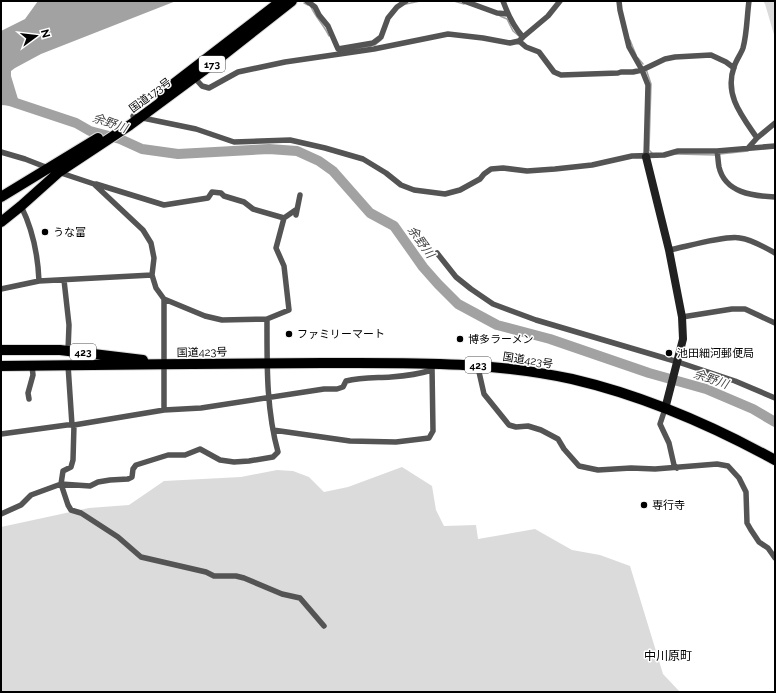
<svg xmlns="http://www.w3.org/2000/svg" width="776" height="693" viewBox="0 0 776 693" font-family="Raleway,'Noto Sans JP',sans-serif">
<style>
.green{fill:#dbdbdb}
.water{fill:#a2a2a2}
.lines{fill:none;stroke-linecap:round;stroke-linejoin:round}
.stream{stroke:#a2a2a2;stroke-width:1.5}
.river{stroke:#a2a2a2;stroke-width:10}
.highway-casing{stroke:#dbdbdb;stroke-width:12}
.street{stroke:#545454;stroke-width:5.5}
.secondary{stroke:#212121;stroke-width:8}
.highway{stroke:#000;stroke-width:10}
.poi-dot{fill:#000;stroke:#fff;stroke-width:1.5}
.labels{text-anchor:middle;stroke-width:3;stroke-linejoin:round;paint-order:stroke}
.shield{fill:#fff;stroke:#4c4c4c;stroke-width:1}
.shield-label{font-size:10px;font-weight:bold;fill:#000}
.street-label{font-size:11px;fill:#000;stroke:#fff}
.poi-label{font-size:11px;fill:#000;stroke:#fff;text-anchor:start}
.water-label{font-size:12px;font-style:italic;fill:#434343;stroke:#fff}
.neighbourhood-label{font-size:12px;fill:#000;stroke:#fff}
</style>
<rect width="100%" height="100%" fill="#fff"/>
<path class="green" d="M763,1H775V38L765,4Z
M402,467L432,486L436,510L444,526L476,525L478,539L535,529L572,550L600,555L630,566L663,674L680,692H1V527L89,508L129,505L164,481L241,477L277,470L293,471L309,477L324,492L348,487Z"/>
<path class="water" d="M38,1H176L41,54L15,68L11,71V76L18,99L14,106L1,105V31L25,19Z"/>
<g class="lines">
<path class="stream" d="M454,1L464,4
M304,3L308,5
M406,4L420,1
M311,7C316,18 324,25 329,36
M500,16L507,19L513,31L520,37
M630,40L636,55
M375,45L381,40
M349,50L371,46
M638,58L643,64
M646,69L651,84L649,150L652,153
M676,154L716,155
M720,154L748,151"/>
<path class="river" d="M1,98L76,123L90,131L120,139L142,149L178,154L269,149L297,151L319,161L333,171L370,213L394,226L423,267L438,284L458,304L497,325L550,339L649,373L706,389L753,409L775,422"/>
<defs>
<path id="highway" d="M159,95L281,1
M1,197L98,138
M1,222L21,206L59,172L130,125L203,71L292,1
M1,350H60L143,360
M1,366C108,365 216,363 323,363C407,363 490,361 572,379C641,395 713,426 775,460"/>
</defs>
<use href="#highway" class="highway-casing"/>
<path class="street" d="M307,1L315,7L319,15L328,26L338,49L373,43L381,37L388,18L397,7L406,1
M464,1L497,13L508,14
M503,1C508,15 513,26 523,37
M619,1L620,10L629,47L642,70L648,85L646,157
M749,1C747,15 747,34 743,48C741,54 736,60 734,67C724,95 742,116 757,138
M519,41L526,47L539,52L554,72L561,75L618,73L621,72H633L642,70L665,59L675,57L711,55L726,62L734,68
M193,76L202,86L209,88L238,72L285,62L374,49L448,34L483,38L510,43L519,41L523,37L548,16L560,1
M133,116L196,129L234,142L290,140L325,148L363,159L386,173L401,185L414,190L445,194L460,190L480,179L484,174L491,169L503,168L527,171L555,169L592,165L632,156L664,155L678,151H717L775,146
M749,147L757,138L775,123
M717,151C718,156 718,162 719,167C725,193 753,196 775,197
M1,152L25,159L48,168
M58,172L94,184L143,230L151,243L154,258L152,275L156,288L164,299L205,316L222,320L267,319L289,310L284,266L276,248L284,218L297,209
M96,184L164,205L208,198L212,192L221,193L224,196L244,202L253,209L284,218
M21,206C33,230 38,256 39,281
M296,215L300,195
M669,250C685,247 726,235 740,238C753,240 764,247 775,253
M437,253L456,277L471,289L493,304L536,320L678,362L735,381L775,398
M64,280L69,325L68,351
M1,289L39,281L152,275
M682,317L732,309H745L775,323
M68,365L72,425
M479,365V372L484,394L509,425L516,427L528,426L541,430L558,439L564,449L579,466L598,470L631,468L655,469L717,464L728,466L739,478L746,492L747,523L751,530L759,542L768,548L775,558
M29,399L28,393L33,375L32,366
M665,409L660,424L669,443L674,465L677,468
M164,410V299
M74,425L73,460L71,467L63,471L61,484L68,505L71,510L81,513L118,537L141,557L206,572L214,576H236L244,578L282,594L300,598L324,626
M273,430L350,441L396,442L429,438L433,431L432,367
M1,434L67,425H74L164,410L201,408L324,389H337L343,387L346,381C361,377 376,378 391,377C404,376 419,374 432,370
M1,514L21,505L31,495L61,484L90,486L98,482L110,480L128,479L132,477L133,469L136,465L168,455H185L200,449L220,460L234,462L249,461L273,457L278,452C266,409 267,363 267,319"/>
<path class="secondary" d="M646,157L669,250L682,317L683,339L665,409"/>
<use href="#highway" class="highway"/>
</g>
<g class="poi-dot">
<circle cx="45" cy="232" r="4"/>
<circle cx="289" cy="334" r="4"/>
<circle cx="460" cy="339" r="4"/>
<circle cx="669" cy="353" r="4"/>
<circle cx="644" cy="505" r="4"/>
</g>
<g class="labels">
<g class="shield">
<rect x="199" y="56" width="26" height="16" rx="3"/>
<rect x="70" y="344" width="26" height="16" rx="3"/>
<rect x="465" y="357" width="26" height="16" rx="3"/>
</g>
<g class="shield-label">
<text x="212" y="68">173</text>
<text x="83" y="356">423</text>
<text x="478" y="369">423</text>
</g>
<g class="street-label">
<text transform="translate(150 95) rotate(-37)" y="4">国道173号</text>
<text transform="translate(202 352) rotate(-1)" y="4">国道423号</text>
<text transform="translate(528 360) rotate(9)" y="4">国道423号</text>
</g>
<g class="poi-label">
<text x="53" y="236">うな富</text>
<text x="297" y="338">ファミリーマート</text>
<text x="468" y="343">博多ラーメン</text>
<text x="677" y="357">池田細河郵便局</text>
<text x="652" y="509">専行寺</text>
</g>
<g class="water-label">
<text transform="translate(110 123) rotate(19)" y="4">余野川</text>
<text transform="translate(421 242) rotate(54)" y="4">余野川</text>
<text transform="translate(711 379) rotate(19)" y="4">余野川</text>
</g>
<g class="neighbourhood-label">
<text x="668" y="660">中川原町</text>
</g>
</g>
<rect width="776" height="693" fill="none" stroke="#000000" stroke-width="4"/>
<g transform="translate(36 36) rotate(75)" stroke="#ffffff" stroke-width="3" paint-order="stroke">
<path d="M0-3L7 15L0 10L-7 15Z" fill="#000000"/>
<text y="-6" font-size="11" font-weight="bold" text-anchor="middle" fill="#000000">N</text>
</g>
</svg>
